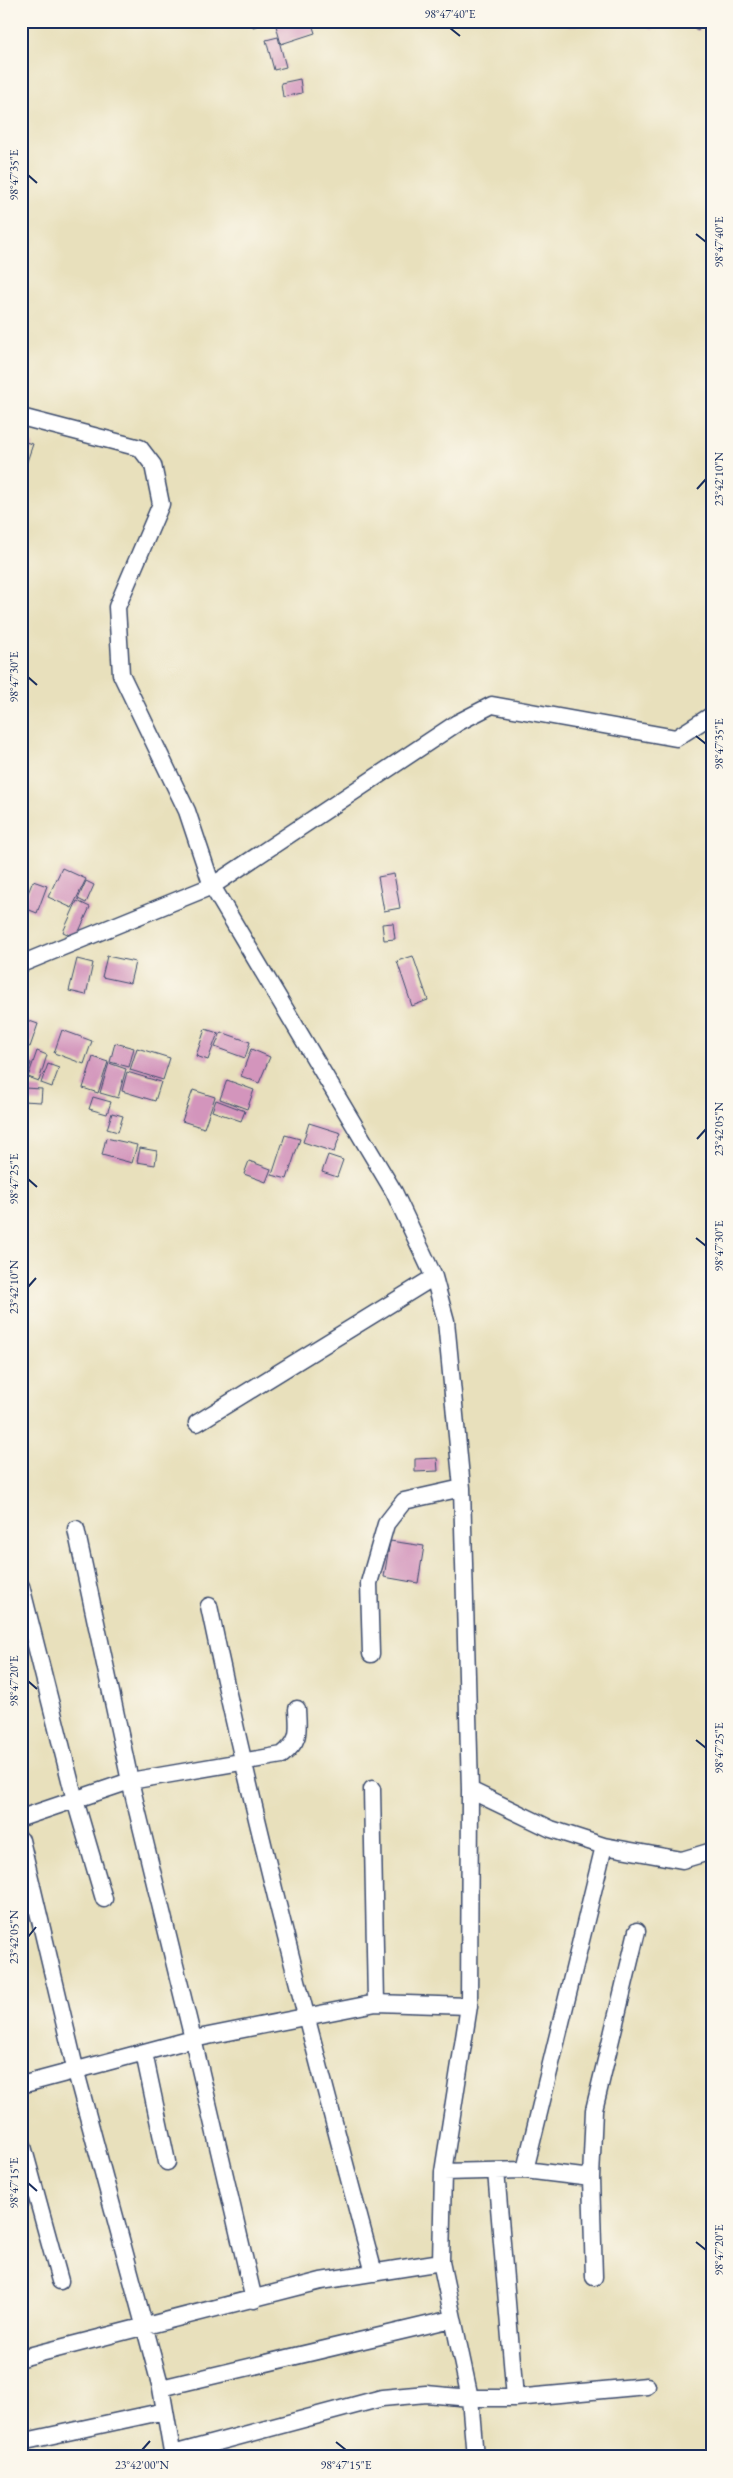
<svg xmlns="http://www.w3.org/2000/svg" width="733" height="2478" viewBox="0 0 733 2478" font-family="'EB Garamond',serif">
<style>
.building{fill:#d395bc}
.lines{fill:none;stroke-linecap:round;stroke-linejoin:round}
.street-casing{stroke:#3a4a6c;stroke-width:19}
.street{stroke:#fff;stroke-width:16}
.ticks{fill:none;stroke:#1b2f5e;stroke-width:2}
.neatline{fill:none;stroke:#1b2f5e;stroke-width:2}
.ticks-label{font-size:12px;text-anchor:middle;fill:#1b2f5e}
</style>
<rect width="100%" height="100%" fill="#fbf7ec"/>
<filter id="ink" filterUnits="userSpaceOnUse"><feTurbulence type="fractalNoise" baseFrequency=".02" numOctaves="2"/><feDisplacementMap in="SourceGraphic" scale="10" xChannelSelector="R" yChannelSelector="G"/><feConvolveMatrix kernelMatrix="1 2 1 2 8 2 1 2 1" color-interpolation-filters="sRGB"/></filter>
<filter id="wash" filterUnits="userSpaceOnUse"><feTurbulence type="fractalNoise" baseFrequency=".0096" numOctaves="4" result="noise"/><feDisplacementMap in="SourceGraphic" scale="20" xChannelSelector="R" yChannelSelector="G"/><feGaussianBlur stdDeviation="1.12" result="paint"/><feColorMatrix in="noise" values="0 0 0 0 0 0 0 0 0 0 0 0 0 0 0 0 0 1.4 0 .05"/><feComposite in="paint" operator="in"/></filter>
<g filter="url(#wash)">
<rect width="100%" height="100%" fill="#e8e0bc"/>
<g id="blocks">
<path class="building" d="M252,21H270V22L253,27Z
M311,21L315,33L281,44L275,22Z
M568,21H590V22L569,27Z
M642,21H660L652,30Z
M686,21H706L698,31Z
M278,37L286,67L274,70L266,40Z
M300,79L302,93L283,97L281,83Z
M21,441L33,444L23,473H21Z
M62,868L86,879L72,908L48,897Z
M394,874L400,908L384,911L378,877Z
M33,881L47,886L37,913L22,907Z
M86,881L94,885L86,903L78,899Z
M21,884L26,886L22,901H21Z
M77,901L90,907L76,938L63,932Z
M393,923L395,939L384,940L382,924Z
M107,956L135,962L130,983L102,977Z
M413,956L428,1000L412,1006L397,961Z
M77,959L93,963L86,995L69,991Z
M21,1018L38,1024L30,1047L21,1044Z
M205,1029L218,1033L208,1060L196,1056Z
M62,1030L92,1041L84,1064L54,1053Z
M221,1032L250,1042L245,1058L215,1047Z
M115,1043L134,1048L129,1067L110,1062Z
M137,1048L170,1058L163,1080L130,1070Z
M251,1049L270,1057L259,1083L241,1076Z
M37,1051L47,1055L39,1081L28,1077Z
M93,1057L108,1062L98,1093L83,1088Z
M21,1059L31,1063L26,1077L21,1075Z
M109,1063L126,1069L118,1098L100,1093Z
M48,1064L59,1068L52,1087L41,1083Z
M127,1072L161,1082L155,1101L122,1091Z
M227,1080L254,1090L247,1109L220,1099Z
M24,1088L42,1089L41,1102L23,1101Z
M193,1090L215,1097L204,1128L182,1121Z
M93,1097L111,1102L107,1114L89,1109Z
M216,1100L245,1111L241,1121L212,1111Z
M112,1113L123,1116L118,1132L107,1129Z
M309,1123L341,1133L334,1152L303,1142Z
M285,1135L300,1139L287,1179L272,1175Z
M106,1138L137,1145L132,1163L102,1155Z
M140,1148L157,1151L155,1165L137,1162Z
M328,1155L343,1160L337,1177L322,1172Z
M249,1161L271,1169L266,1182L244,1174Z
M437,1458L438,1471L415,1472V1459Z
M390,1541L424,1546L418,1583L384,1577Z"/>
</g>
</g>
<g filter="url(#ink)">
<use href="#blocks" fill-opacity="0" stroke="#3a4a6c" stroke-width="1"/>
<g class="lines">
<defs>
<path id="street" d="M21,417L140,448L153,465L161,504L117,607L121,674L187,811L212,886L394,1192L434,1277L446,1321L462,1488L470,1790L469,2006L443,2172L441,2262L470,2398L475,2457
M21,964L212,886L457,723L492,705L676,738L712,715
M197,1423L434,1277
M76,1529L130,1781L193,2039L254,2300
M21,1586L75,1800L104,1899
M209,1606C256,1831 315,2052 374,2273
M371,1654L369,1583L386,1524L404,1501L462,1488
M372,1789L376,2003
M470,1790L551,1829L604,1846L682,1860L712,1851
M21,1818L130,1781L282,1755C301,1740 298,1731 297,1709
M21,1840L76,2072L161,2388L173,2457
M144,2053L167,2162
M21,2085L193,2039L376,2003L469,2006
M21,2139L60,2281
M525,2170L604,1846
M496,2171L515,2398
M443,2172L525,2170L591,2178
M594,2277L591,2178L594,2110L637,1931
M21,2358L321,2281L441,2262
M161,2388L452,2319
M21,2442L165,2411
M173,2454L382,2398L426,2394L470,2398H515L647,2386"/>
</defs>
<use href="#street" class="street-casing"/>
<use href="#street" class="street"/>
</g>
</g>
<path class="ticks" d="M450,28L460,36M28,175L37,183M696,234L706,242M697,489L706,479M28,677L37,685M696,736L706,744M697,1139L706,1129M28,1179L37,1187M696,1238L706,1246M28,1287L36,1278M28,1681L37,1689M696,1740L706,1748M28,1937L36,1927M28,2183L37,2191M696,2242L706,2250M336,2442L346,2450M142,2450L150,2441"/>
<rect width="733" height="2478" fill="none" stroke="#fbf7ec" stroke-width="55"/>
<rect x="28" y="28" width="678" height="2422" class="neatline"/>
<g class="ticks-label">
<text x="450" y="18">98°47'40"E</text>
<text transform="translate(14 175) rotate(-90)" y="4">98°47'35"E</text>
<text transform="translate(719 242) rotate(-90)" y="4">98°47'40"E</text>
<text transform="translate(719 479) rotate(-90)" y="4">23°42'10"N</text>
<text transform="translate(14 677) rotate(-90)" y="4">98°47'30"E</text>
<text transform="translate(719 744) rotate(-90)" y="4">98°47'35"E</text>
<text transform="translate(719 1129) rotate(-90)" y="4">23°42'05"N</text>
<text transform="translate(14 1179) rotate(-90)" y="4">98°47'25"E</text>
<text transform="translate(719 1246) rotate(-90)" y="4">98°47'30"E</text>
<text transform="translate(14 1287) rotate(-90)" y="4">23°42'10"N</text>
<text transform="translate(14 1681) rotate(-90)" y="4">98°47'20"E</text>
<text transform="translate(719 1748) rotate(-90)" y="4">98°47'25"E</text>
<text transform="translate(14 1937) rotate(-90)" y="4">23°42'05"N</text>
<text transform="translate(14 2183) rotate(-90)" y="4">98°47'15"E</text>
<text transform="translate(719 2250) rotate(-90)" y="4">98°47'20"E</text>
<text x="142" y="2469">23°42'00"N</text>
<text x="346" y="2469">98°47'15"E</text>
</g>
</svg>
